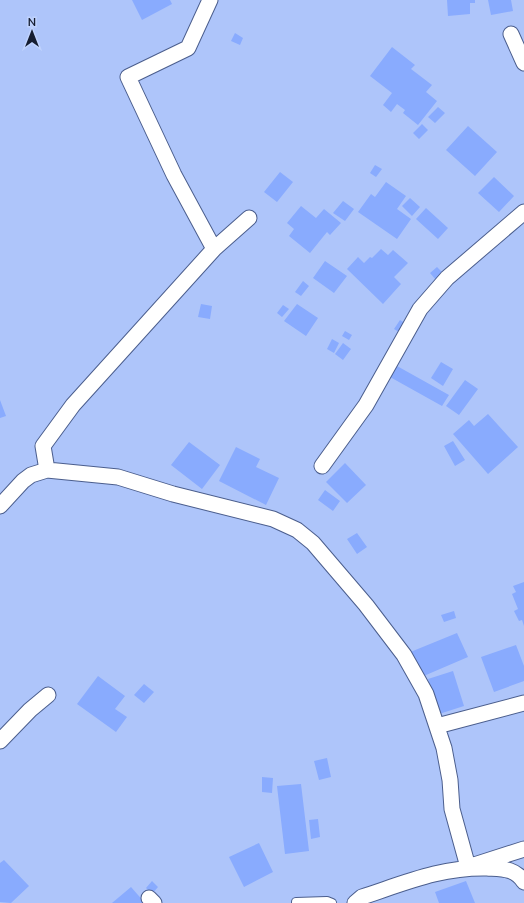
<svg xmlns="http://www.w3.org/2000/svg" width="524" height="903" viewBox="0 0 524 903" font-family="Mulish,sans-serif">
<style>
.building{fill:#89abfe}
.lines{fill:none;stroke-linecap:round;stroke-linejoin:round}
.service-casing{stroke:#4b5e8d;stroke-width:10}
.minor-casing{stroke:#4b5e8d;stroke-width:17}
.service{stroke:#fff;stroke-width:8}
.minor{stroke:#fff;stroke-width:15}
</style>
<rect width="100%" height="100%" fill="#aec5fa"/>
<path class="building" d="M132,0H170L172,4L142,20Z
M447,0H475V3H470V14L448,16Z
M488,0H511L513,11L491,15Z
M235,33L243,38L240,45L231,41Z
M392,47L415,65L411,69L432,85L426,92L437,101L418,125L403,113L405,110L397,104L391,112L383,105L392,93L370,76Z
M438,107L445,113L435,123L428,117Z
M422,124L428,130L419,139L413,133Z
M468,126L497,152L475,176L446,150Z
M375,165L382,169L376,177L370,173Z
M280,172L293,182L277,202L264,192Z
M494,177L514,196L499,212L478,193Z
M386,182L406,196L397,209L411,219L397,239L358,212L371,194L375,197Z
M410,198L420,207L412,216L402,206Z
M343,201L354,209L345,221L333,213Z
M301,206L316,218L324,209L341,223L330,235L327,232L310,253L289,236L294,229L287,223Z
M426,208L448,228L438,239L416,219Z
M381,249L388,255L393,250L408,263L394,277L401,284L383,304L347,269L358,257L364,263L370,257L372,258Z
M325,261L347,276L334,293L313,278Z
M437,267L443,273L436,280L430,273Z
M303,281L309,286L301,296L295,292Z
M201,304L212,306L210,319L198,317Z
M297,304L318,318L306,336L284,321Z
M283,305L289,309L282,317L277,313Z
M400,320L408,325L402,334L394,329Z
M345,331L352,335L349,340L342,336Z
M332,339L339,343L334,353L327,349Z
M343,343L351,349L343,360L335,354Z
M441,362L453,369L443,386L431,378Z
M397,366L449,395L442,406L390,377Z
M465,380L478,389L459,415L446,406Z
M0,400L6,416L0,418Z
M488,414L518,447L488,474L453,434L469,420L474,426Z
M453,441L465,460L455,466L444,446Z
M189,442L220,465L202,489L171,465Z
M236,447L260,459L256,467L279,478L266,505L219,481Z
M345,463L366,485L347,503L326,482Z
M325,490L340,501L333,511L318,500Z
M357,533L367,547L357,554L347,539Z
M524,582V626L522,620L519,621L514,611L518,609L512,594L516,592L513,586Z
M454,611L456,618L444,622L441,615Z
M457,633L468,657L419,678L408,653Z
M516,645L524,666V681L494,692L481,657Z
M453,671L464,706L439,714L428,679Z
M98,676L125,696L115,709L127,717L116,732L77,704Z
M144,684L154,692L144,703L134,695Z
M327,758L331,777L319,780L314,761Z
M262,777L273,778L272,793L262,792Z
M301,784L309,851L285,854L277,786Z
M318,819L320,837L311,839L309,820Z
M259,843L273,872L244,887L229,857Z
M4,860L29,886L11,903L0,902V863Z
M152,881L158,887L152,894L146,888Z
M466,881L475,903H439L435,892Z
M131,887L145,903H112Z"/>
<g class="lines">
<defs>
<path id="service" d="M296,902L327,901L332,903"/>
<path id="minor" d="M210,0L188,48L128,77L174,175L214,249L249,218
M511,34L524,63
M322,466L366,405L420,309L447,278L524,212
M47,470L43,446L73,405L214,249
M0,506L23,481L31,475L47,470L118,477L173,494L273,519L297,530L313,543L366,605L404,655L426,694L444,748L450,780L452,809L468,867L524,849
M437,726L524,703
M0,741L30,710L48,695
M149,898L154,903
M355,903L362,897C405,883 441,867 487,868C502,869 515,868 524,882"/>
</defs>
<use href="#service" class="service-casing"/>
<use href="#minor" class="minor-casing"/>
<use href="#service" class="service"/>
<use href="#minor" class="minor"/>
</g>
<g transform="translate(32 32)" stroke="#bfd2fd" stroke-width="3" paint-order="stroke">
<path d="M0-3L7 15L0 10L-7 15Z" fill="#151d31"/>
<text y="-6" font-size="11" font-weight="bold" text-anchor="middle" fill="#151d31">N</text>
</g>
</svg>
